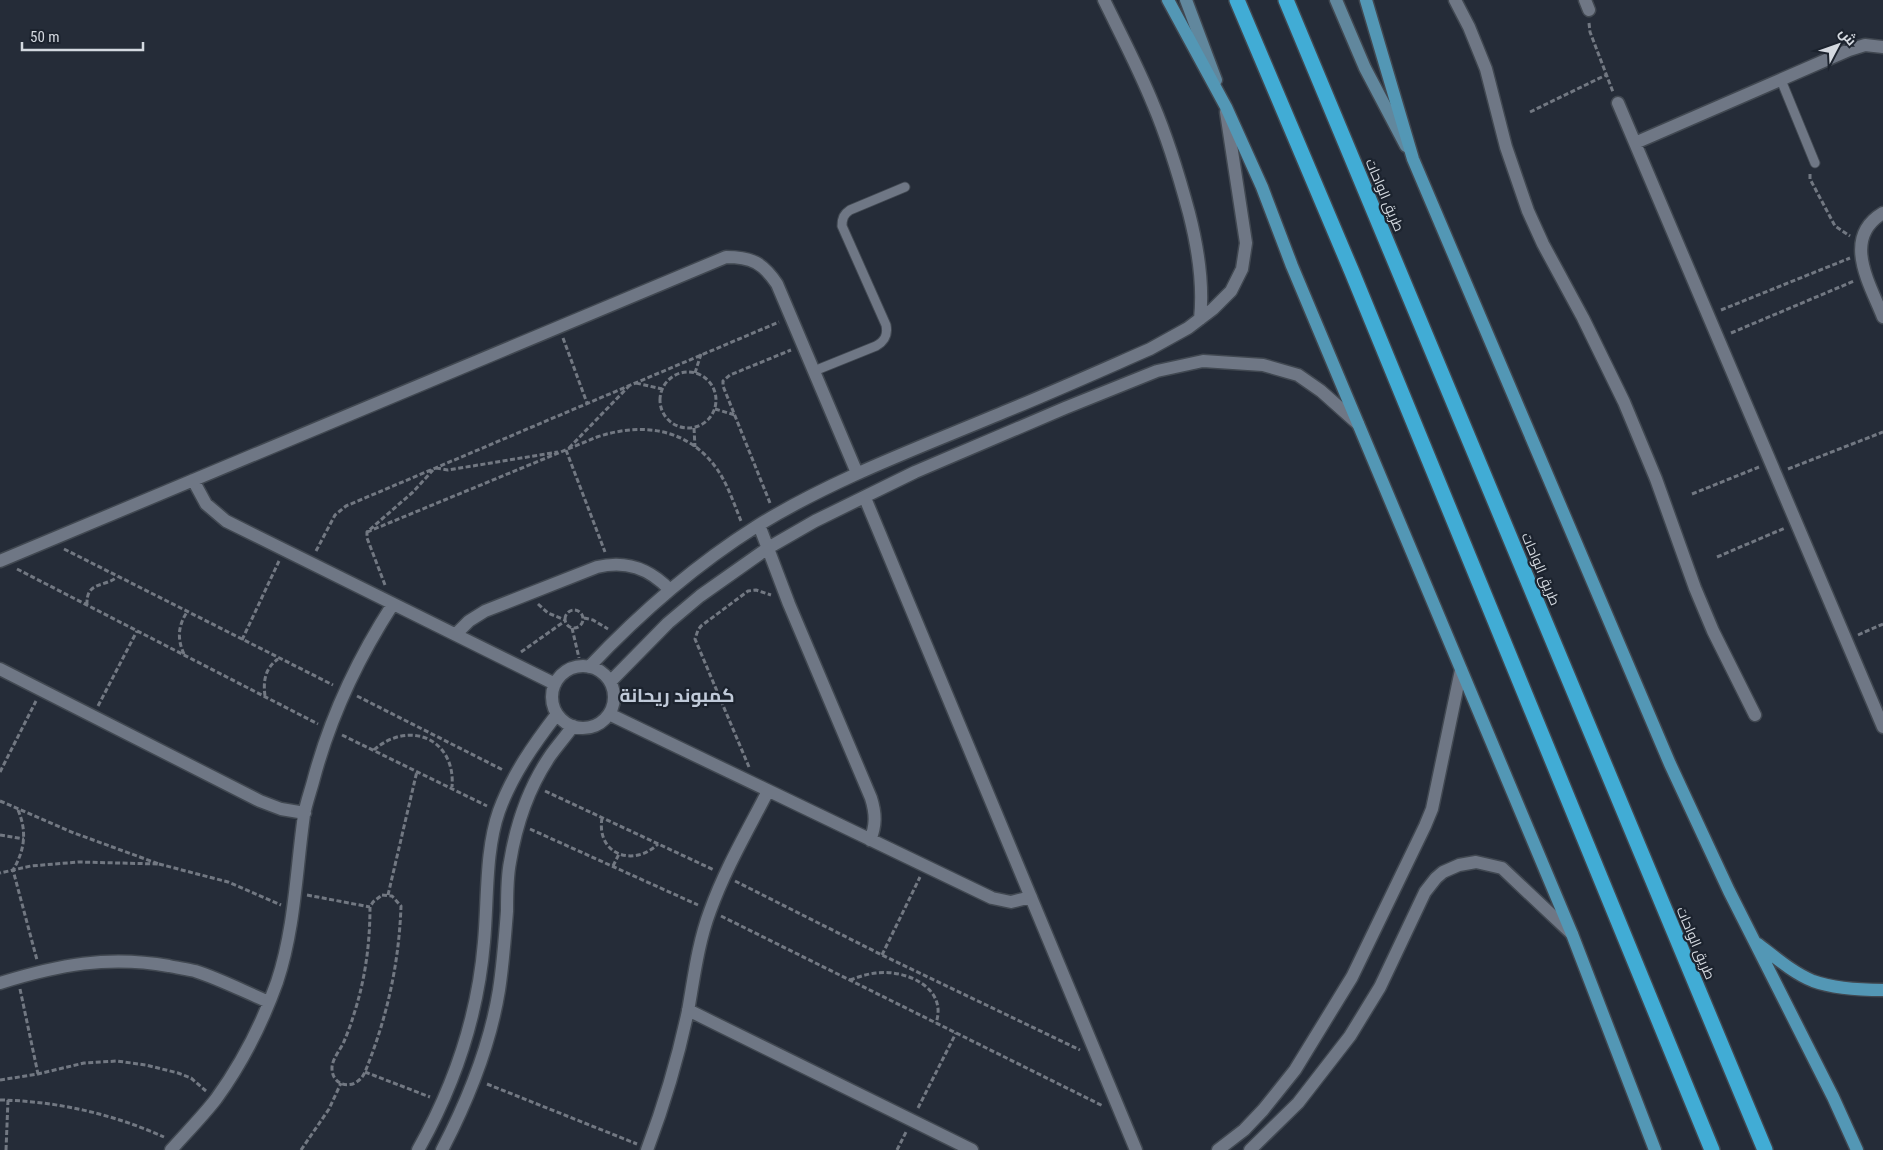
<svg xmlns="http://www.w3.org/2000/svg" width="1883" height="1150" viewBox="0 0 1883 1150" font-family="'Roboto Condensed',Cairo,sans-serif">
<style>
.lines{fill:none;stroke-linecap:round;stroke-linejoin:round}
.lane-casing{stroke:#414851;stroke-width:11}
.street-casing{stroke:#414851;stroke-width:15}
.secondary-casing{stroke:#414851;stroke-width:15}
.primary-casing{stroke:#414851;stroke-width:15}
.highway-casing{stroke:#414851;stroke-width:18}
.path{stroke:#727882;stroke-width:3;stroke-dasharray:5 2.5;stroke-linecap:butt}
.lane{stroke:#6f7785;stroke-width:9}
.street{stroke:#6f7785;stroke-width:12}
.secondary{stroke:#61879d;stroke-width:12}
.primary{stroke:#5397b5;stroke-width:12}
.highway{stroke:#41acd5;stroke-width:15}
.labels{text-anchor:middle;stroke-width:4.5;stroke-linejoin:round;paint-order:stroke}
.street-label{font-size:14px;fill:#d4d9e0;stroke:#1c232e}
.district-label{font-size:19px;font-weight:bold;fill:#c0cad9;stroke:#1c232e}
</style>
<rect width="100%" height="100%" fill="#252c38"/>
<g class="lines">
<defs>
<path id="lane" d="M1781,80L1815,163
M814,371L876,346C885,341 888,335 886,325L842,226C842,218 844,214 850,210L905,187"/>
<path id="street" d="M1104,0C1121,35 1139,69 1153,104C1168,139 1179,176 1189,213C1198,248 1204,283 1200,319
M1455,0L1469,27L1486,69L1506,147L1528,211L1543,244L1583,318L1624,402L1656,479L1695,588L1713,631L1755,715
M1585,0L1589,10
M1618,103L1883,727
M1635,143L1849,50L1865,45L1883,47
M1883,213C1841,238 1870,284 1883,317
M193,480L206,504L226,521L555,684
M865,498L1136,1150
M759,525L789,604L871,798C876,814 876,826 870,840
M0,561L726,257C752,257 763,263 777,284L857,473
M456,634L469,621L485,611L597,567C626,560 649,568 670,590
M552 697a31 31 0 1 1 62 0a31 31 0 1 1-62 0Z
M589,667C640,613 695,565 757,526C835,478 921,447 1004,412C1053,392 1102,370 1150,349L1188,328L1213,309L1231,291L1242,269L1246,243L1226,112
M0,669L260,801L281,809L305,813
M610,682L668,623L700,596L768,548L815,521L915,472L1065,408L1157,371L1203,361L1263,365L1298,375L1321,391L1358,424
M609,714L992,898L1011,902L1031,897
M0,983C58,965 108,955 169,966C178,968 187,969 195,971C220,979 245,992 269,1002
M688,1010L972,1150
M171,1150C186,1133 202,1117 216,1099C242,1063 262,1024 277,982C295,928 296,871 304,815C306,803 311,790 314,778C331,715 358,658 393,604
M418,1150C454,1086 478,1015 484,942C488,900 485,851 499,811C512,775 534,744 557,714
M442,1150C468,1100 490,1046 499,990C503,964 505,937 507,911C507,895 507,877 510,862C516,825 529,787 550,756C557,746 566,736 573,726
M647,1150C664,1105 678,1058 688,1011C694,977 698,943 710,911C725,869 748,830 768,791
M1218,1150L1244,1130L1263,1110L1295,1070L1352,977L1425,826L1432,809L1461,670
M1250,1150L1298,1103L1350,1036L1380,987L1425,892L1436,878L1443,872L1459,865L1476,862L1502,868L1572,934"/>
<path id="secondary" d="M1186,0L1216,80
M1336,0L1365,68L1406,146"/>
<path id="primary" d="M1168,0L1226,107L1262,187L1292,266L1572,934L1655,1150
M1366,0L1413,159L1670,764L1729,891L1833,1097L1857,1150
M1758,944C1775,957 1793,973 1813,981C1835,989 1860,990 1883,990"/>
<path id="highway" d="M1237,0L1352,272L1712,1150
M1286,0L1765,1150"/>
</defs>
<use href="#lane" class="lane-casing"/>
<use href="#street" class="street-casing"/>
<use href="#secondary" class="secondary-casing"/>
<use href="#primary" class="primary-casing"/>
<use href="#highway" class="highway-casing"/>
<path class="path" d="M1589,23L1590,32L1613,92
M1530,112L1606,75
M1810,174V179L1835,226L1850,236
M1721,310L1850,258
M1731,333L1854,281
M563,338L587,403
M660 400a28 28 0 1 1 56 0a28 28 0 1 1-56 0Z
M695,373L701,354
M636,383L662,389
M715,409L735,415
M694,428L695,447
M569,448L629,386
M566,450L605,552
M436,468L448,470L558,452
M1788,469L1883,432
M1692,494L1759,467
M770,503L723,386V381L730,375L791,350
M367,532L597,437C642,422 688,428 717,469C728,485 734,504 741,521
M64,549L333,685
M316,551L335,515L346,506L779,322
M1717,557L1785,528
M17,569L318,724
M385,585L367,538V532L413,492L433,470
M538,604L548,613L565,620
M87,605C86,581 103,588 117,577
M565 619a9 9 0 1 1 18 0a9 9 0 1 1-18 0Z
M584,618L593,620L608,629
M572,628L579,658
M1858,635L1883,624
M242,640L279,561
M521,652L565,621
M184,654C177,639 178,626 187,612
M265,696C263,681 265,668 278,659
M357,696L503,770
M98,706L137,631
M342,735L487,806
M374,750C409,719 456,739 452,787
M749,767L695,639L698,630L701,626L748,591L756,590L771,595
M0,772L36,701
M545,791L714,870
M0,801L74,833L159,864L79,862L31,866L0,873
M18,810C27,831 25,850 13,870L37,960
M602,818C596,854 633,868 658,844
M530,829L698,905
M0,835L24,839
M159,864L228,882L281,905
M613,866L619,854
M735,881L882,955L1080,1050
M307,895L370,907
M382,895L392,896L401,906C399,964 387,1018 365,1072C356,1092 331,1087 332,1067C333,1057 342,1048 345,1039C348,1032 351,1024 353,1017C365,981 370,945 370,907L373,902Z
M388,895L417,771
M721,916L1103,1106
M882,955L920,877
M850,980C858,977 867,974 876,973C906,969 948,988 936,1023
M20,989L38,1074
M365,1072L430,1097
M0,1080L38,1074L84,1063L117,1061L146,1065L178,1073L191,1078L206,1091
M487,1084L637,1144
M0,1100C56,1101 113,1114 164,1137
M918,1108L956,1033
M6,1150L8,1100
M301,1150L329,1109L341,1083
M897,1150L906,1132"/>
<use href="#lane" class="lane"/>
<use href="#street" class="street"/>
<use href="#secondary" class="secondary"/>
<use href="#primary" class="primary"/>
<use href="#highway" class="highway"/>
</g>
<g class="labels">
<g class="street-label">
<text transform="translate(1385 195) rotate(67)" y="5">طريق الواحات</text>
<text transform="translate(1541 569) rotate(67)" y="5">طريق الواحات</text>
<text transform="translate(1696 943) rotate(67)" y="5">طريق الواحات</text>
</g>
<g class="district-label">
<text x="677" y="702">كمبوند ريحانة</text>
</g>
</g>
<g transform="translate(1838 45) rotate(49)" stroke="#1c232e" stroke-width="4" paint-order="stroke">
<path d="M0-4L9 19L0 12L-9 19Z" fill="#d4d9e0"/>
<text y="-8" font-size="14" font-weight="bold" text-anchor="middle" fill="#d4d9e0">ش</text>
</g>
<path d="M22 42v8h121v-8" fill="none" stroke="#d4d9e0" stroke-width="2.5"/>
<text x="30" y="42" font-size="15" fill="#d4d9e0" stroke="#1c232e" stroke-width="4" paint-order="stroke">50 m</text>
</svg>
